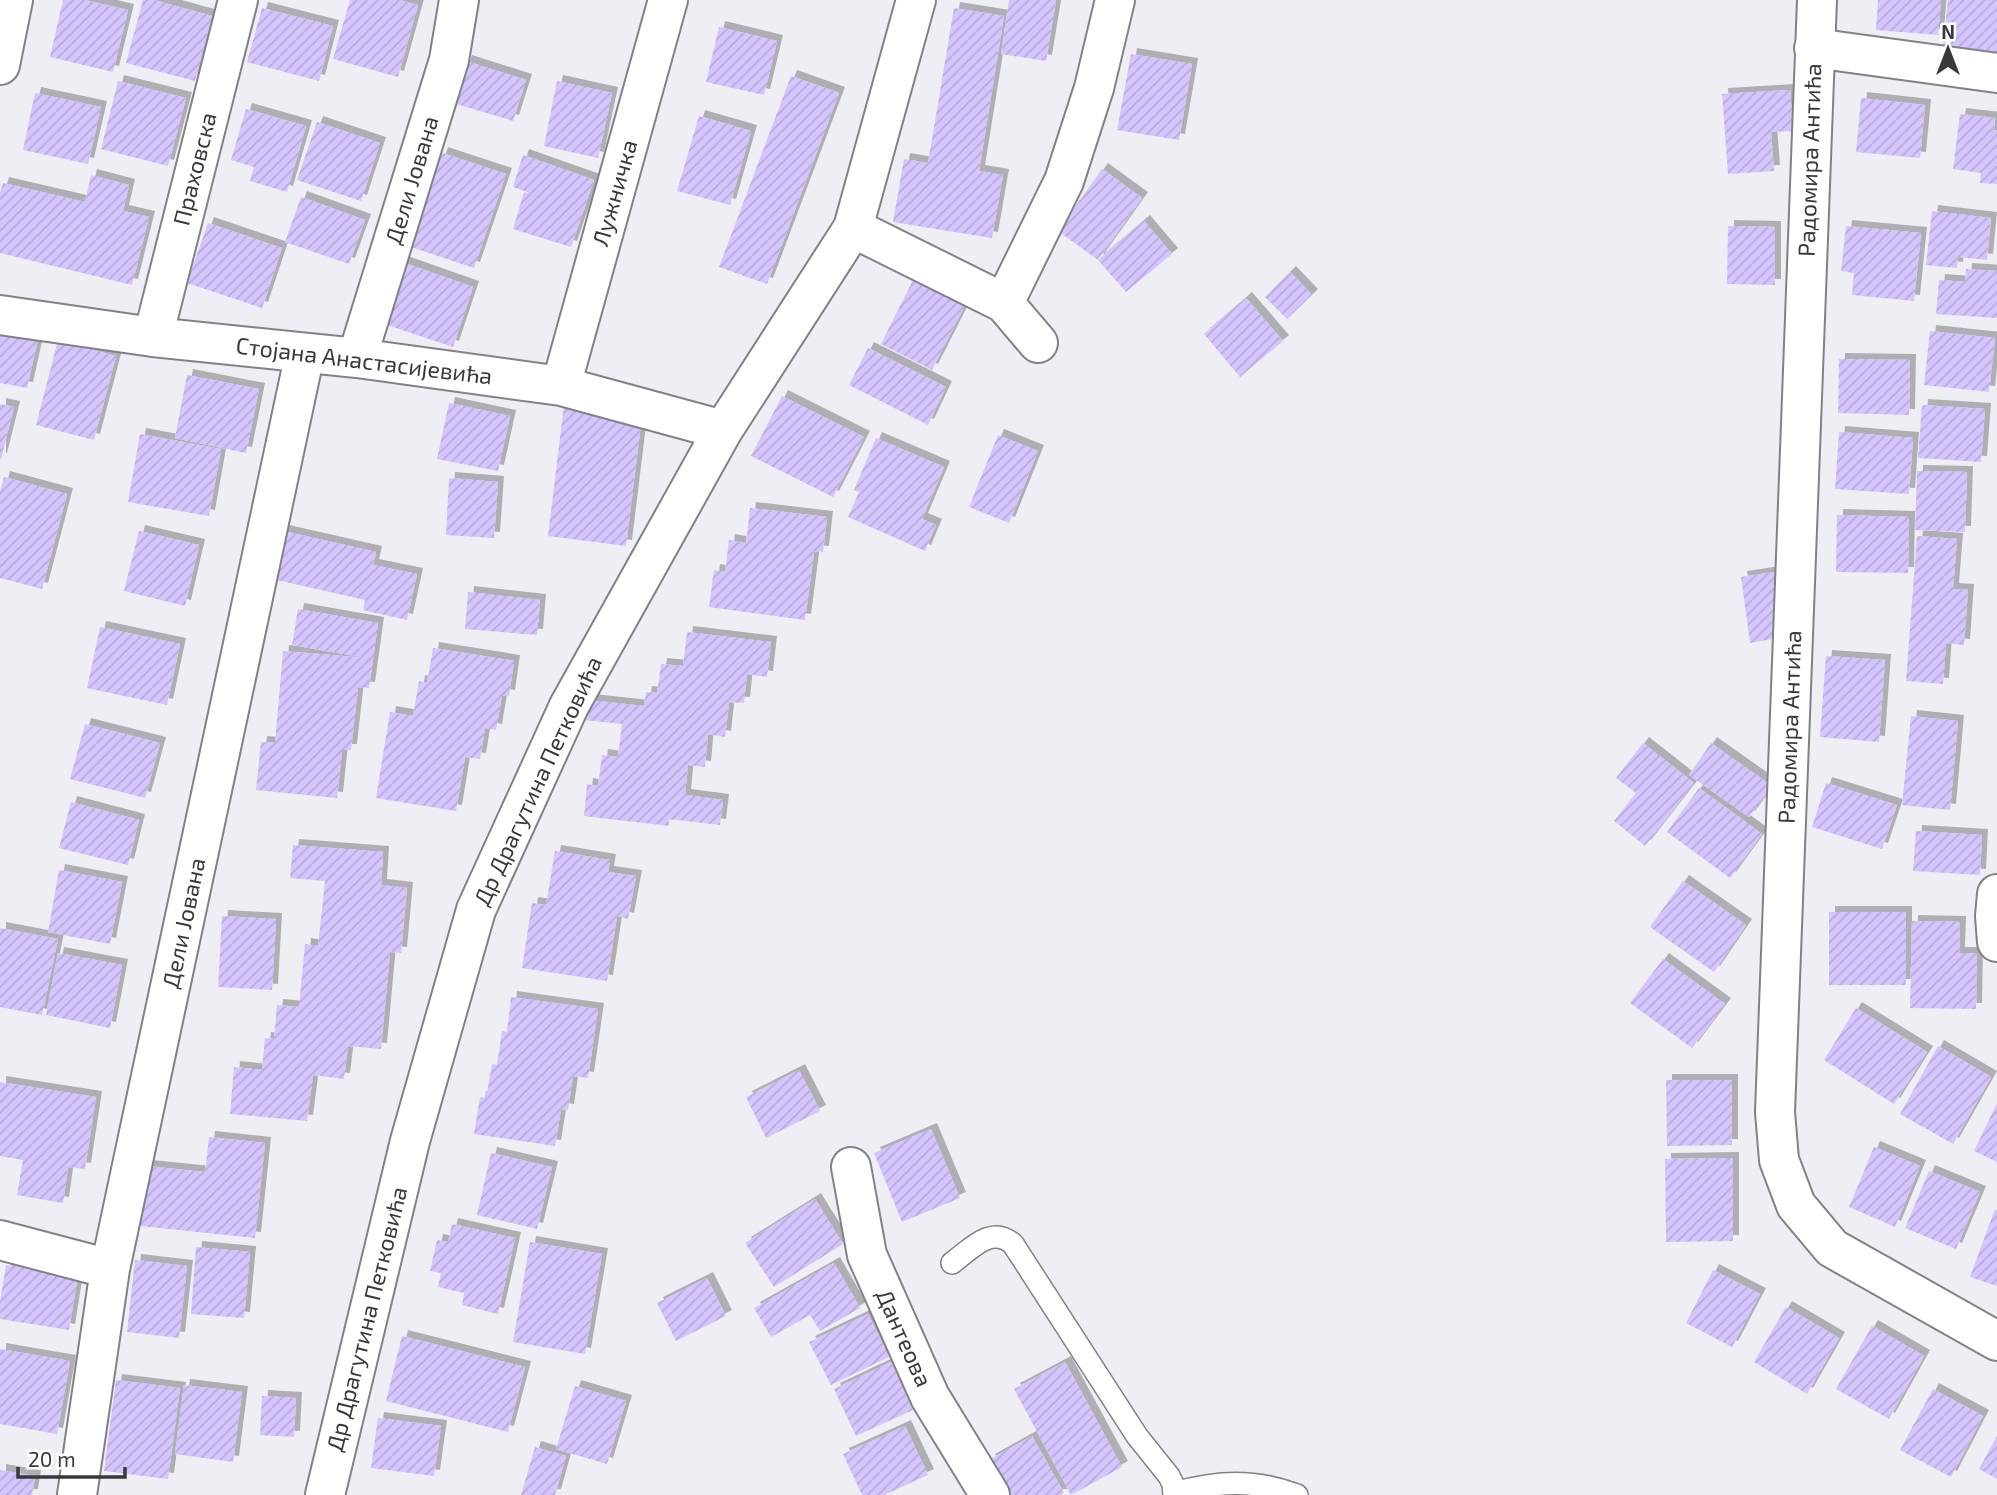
<svg xmlns="http://www.w3.org/2000/svg" width="1997" height="1495" viewBox="0 0 1997 1495" font-family="'Exo 2',sans-serif">
<style>
.building{fill:url(#building-hatch);filter:url(#shadow)}
.lines{fill:none;stroke-linecap:round;stroke-linejoin:round}
.service-casing{stroke:#828186;stroke-width:24}
.minor-casing{stroke:#828186;stroke-width:42}
.service{stroke:#fff;stroke-width:21}
.minor{stroke:#fff;stroke-width:38}
.labels{text-anchor:middle;stroke-width:6;stroke-linejoin:round;paint-order:stroke}
.street-label{font-size:23px;fill:#39383a;stroke:#fff}
</style>
<defs>
<pattern id="building-hatch" width="6" height="6" patternUnits="userSpaceOnUse" patternTransform="scale(1.75)"><rect width="6" height="6" fill="#d5c5fe"/><path d="M-1 1l2-2M0 6l6-6M5 7l2-2" fill="none" stroke="#b8aada"/></pattern>
<filter id="shadow"><feDropShadow dx="6" dy="-6" stdDeviation="0" flood-color="#0004"/></filter>
</defs>
<rect width="100%" height="100%" fill="#efeef4"/>
<path class="building" d="M63,0H85L128,10L113,72L50,57Z
M143,0H154L212,16L195,81L126,63Z
M350,0H399L418,5L398,77L333,59Z
M1009,0H1056L1046,61L1001,54Z
M1878,0H1941L1938,35L1876,30Z
M1948,0H1997V62L1942,56Z
M262,8L333,26L319,81L247,62Z
M954,8L1004,16L979,171L1003,175L992,238L893,222L904,159L928,163Z
M719,27L777,41L764,95L706,82Z
M1131,54L1192,64L1179,140L1117,130Z
M466,61L526,80L513,121L453,103Z
M791,76L839,93L767,284L719,267Z
M118,81L186,98L168,166L101,149Z
M557,81L612,93L598,158L544,146Z
M1790,90L1793,131L1771,132L1774,171L1728,174L1722,94Z
M35,93L101,107L88,164L23,150Z
M1861,98L1925,105L1920,158L1856,152Z
M246,109L306,126L287,192L250,181L254,167L231,160Z
M1960,114L1995,118L1994,130H1997V184L1980,183L1981,173L1953,169Z
M699,116L751,131L730,205L677,191Z
M317,122L380,143L361,201L297,180Z
M442,153L506,174L474,268L411,247Z
M523,155L594,180L571,247L513,229L524,192L536,195L513,187Z
M1102,169L1142,198L1098,260L1058,231Z
M91,175L129,185L123,211L149,217L132,285L0,253V193L3,183L85,202Z
M301,197L365,220L349,264L285,242Z
M1932,211L1991,218L1987,260L1958,257L1957,268L1926,265Z
M1144,221L1172,254L1126,292L1098,260Z
M208,223L282,248L262,308L187,283Z
M1728,226L1775,227V285L1727,284Z
M1846,226L1921,233L1914,301L1852,295L1854,273L1841,271Z
M399,261L473,287L453,347L378,322Z
M1966,269L1997,271V318L1936,314L1939,280L1965,282Z
M1290,272L1312,295L1287,319L1265,297Z
M913,280L964,307L932,370L881,344Z
M1246,298L1283,341L1240,377L1204,334Z
M0,326L39,334L27,388L0,383Z
M1930,331L1995,338L1989,392L1924,385Z
M58,340L116,356L94,440L36,425Z
M868,348L946,387L928,425L849,385Z
M1839,359L1910,360L1909,415L1838,413Z
M187,375L259,389L246,453L175,438Z
M782,396L864,437L833,497L751,456Z
M449,403L510,416L498,471L437,459Z
M0,404L14,407L1,459H0Z
M564,405L642,415L626,546L548,536Z
M1922,405L1985,409L1981,462L1918,458Z
M1839,432L1913,438L1909,494L1835,489Z
M140,434L221,449L209,516L128,502Z
M998,435L1038,451L1009,523L969,507Z
M876,438L944,467L922,519L936,525L925,551L848,517L859,492L854,490Z
M1917,471L1967,472L1965,532L1915,530Z
M4,477L67,494L42,589L0,578V492Z
M449,478L498,482L494,538L446,535Z
M750,508L827,517L823,552L802,550L814,552L805,620L709,607L714,570L725,572L729,540L746,543Z
M1837,515L1909,517L1908,573L1836,572Z
M279,530L376,552L373,565L417,574L407,620L363,610L365,600L268,578Z
M139,531L199,545L185,606L124,591Z
M1917,536L1957,539L1953,589L1968,590L1964,645L1946,643L1943,684L1906,681Z
M1774,572L1783,637L1750,643L1741,577Z
M468,592L540,600L537,635L465,629Z
M298,609L378,623L369,688L358,687L351,750H342L337,798L256,790L261,742L275,743L283,651L367,658L292,645Z
M100,627L180,644L167,705L87,688Z
M687,632L771,642L767,677L747,674L744,703L729,702L725,737L708,734L705,767L688,765L685,795L723,800L720,825L669,819V826L584,816L587,784L598,786L602,755L618,757L622,724L585,720L588,700L644,706L646,692L657,693L661,664L683,666Z
M433,648L514,661L509,696L502,695L496,730L485,728L480,759L465,757L456,811L376,798L390,712L413,716L419,681L427,683Z
M1826,656L1885,660L1879,742L1820,737Z
M1911,716L1958,721L1950,810L1902,805Z
M85,724L160,743L145,798L70,779Z
M1643,743L1694,783L1645,846L1614,821L1636,793L1616,778Z
M1711,743L1772,786L1749,817L1689,775Z
M1826,783L1897,805L1882,849L1812,827Z
M1699,788L1762,834L1730,878L1667,832Z
M71,802L139,820L128,865L59,848Z
M1916,831L1982,835L1980,875L1913,871Z
M293,845L383,852L381,885L407,888L401,953L390,952L381,1049L348,1046L344,1079L313,1075L307,1121L230,1114L234,1067L262,1070L265,1038L274,1039L277,1005L299,1007L305,944L318,946L325,881L290,878Z
M555,851L610,860L608,872L636,876L628,919L617,916L607,981L522,968L532,903L546,905Z
M59,870L122,882L110,944L48,932Z
M1683,881L1746,925L1714,972L1650,927Z
M1829,912H1906V985H1829Z
M222,916L276,919L272,990L218,987Z
M1912,921L1960,922L1959,953H1977L1976,1009L1910,1008Z
M0,928L58,939L42,1015L0,1007Z
M58,953L122,965L110,1028L46,1015Z
M1663,959L1725,1004L1692,1048L1630,1003Z
M511,997L598,1009L588,1078L573,1076L568,1110L561,1109L555,1146L474,1134L480,1097L486,1098L492,1064L497,1065L502,1031L507,1032Z
M1856,1008L1927,1052L1894,1104L1824,1060Z
M1938,1046L1991,1077L1953,1144L1900,1114Z
M799,1070L820,1111L766,1138L746,1097Z
M1666,1080H1732V1145L1667,1146Z
M0,1082L96,1097L85,1169L68,1167L63,1203L17,1195L23,1160L0,1156Z
M1997,1103V1162L1974,1151Z
M931,1129L960,1198L902,1222L874,1153Z
M209,1137L265,1143L255,1238L140,1226L147,1166L205,1172Z
M1874,1147L1920,1166L1895,1227L1849,1207Z
M491,1153L552,1167L537,1229L477,1215Z
M1733,1158V1241L1666,1242L1665,1159Z
M1929,1171L1980,1192L1956,1249L1905,1228Z
M815,1199L843,1244L774,1287L745,1243Z
M1995,1209L1997,1210V1286L1970,1277Z
M452,1224L515,1238L498,1314L462,1305L464,1293L438,1287L441,1273L430,1271L437,1240L448,1242Z
M530,1242L602,1254L585,1354L513,1342Z
M196,1247L250,1252L244,1318L191,1314Z
M135,1260L187,1266L179,1338L127,1332Z
M834,1263L860,1308L820,1331L810,1315L771,1337L754,1308Z
M6,1265L78,1275L69,1330L0,1319V1302Z
M1713,1270L1760,1294L1732,1347L1686,1323Z
M707,1278L726,1316L676,1341L657,1303Z
M1786,1307L1839,1338L1807,1394L1754,1362Z
M868,1314L889,1357L831,1385L809,1342Z
M1872,1326L1924,1356L1889,1419L1836,1389Z
M402,1336L525,1367L508,1432L386,1401Z
M0,1349L70,1361L57,1434L0,1424Z
M891,1362L913,1410L856,1436L834,1389Z
M1065,1362L1122,1467L1071,1495L1014,1389Z
M116,1380L180,1388L168,1479L104,1471Z
M184,1385L242,1392L233,1462L175,1454Z
M575,1386L626,1401L607,1464L556,1449Z
M1933,1389L1983,1416L1951,1477L1900,1450Z
M262,1396L296,1398L294,1437L260,1435Z
M378,1418L441,1426L434,1476L371,1468Z
M905,1426L928,1475L884,1495H862L843,1454Z
M1032,1436L1064,1493L1061,1495H1010L989,1460Z
M1997,1436V1479L1979,1469Z
M535,1447L566,1456L555,1495H521Z
M0,1470L35,1476L32,1495H0Z"/>
<g class="lines">
<defs>
<path id="service" d="M952,1263C971,1249 991,1225 1013,1244L1137,1436L1169,1476L1173,1484L1174,1495
M1174,1493C1218,1481 1254,1479 1297,1495"/>
<path id="minor" d="M1817,0L1775,1112L1779,1160L1796,1205L1832,1248L1997,1341
M1814,48L1997,73
M0,65L13,0
M853,228L1004,303L1064,181L1094,88L1115,0
M1004,303L1038,343
M0,315L153,337L357,358L561,386L723,430
M153,337L238,0
M357,358L449,60L459,0
M561,386L668,0
M1997,894L1995,916L1997,942
M851,1167L867,1255L930,1397L990,1495
M0,1240L110,1269
M77,1495L110,1269L305,353
M325,1495L410,1141L476,910L569,706L723,430L853,228L916,0"/>
</defs>
<use href="#service" class="service-casing"/>
<use href="#minor" class="minor-casing"/>
<use href="#service" class="service"/>
<use href="#minor" class="minor"/>
</g>
<g class="labels">
<g class="street-label">
<text transform="translate(1810 160) rotate(-88)" y="8">Радомира Антића</text>
<text transform="translate(195 169) rotate(-76)" y="8">Праховска</text>
<text transform="translate(412 180) rotate(-73)" y="8">Дели Јована</text>
<text transform="translate(615 193) rotate(-74)" y="8">Лужничка</text>
<text transform="translate(364 361) rotate(7)" y="8">Стојана Анастасијевића</text>
<text transform="translate(1790 727) rotate(-88)" y="8">Радомира Антића</text>
<text transform="translate(538 781) rotate(-65)" y="8">Др Драгутина Петковића</text>
<text transform="translate(184 923) rotate(-78)" y="8">Дели Јована</text>
<text transform="translate(367 1319) rotate(-76)" y="8">Др Драгутина Петковића</text>
<text transform="translate(904 1338) rotate(66)" y="8">Дантеова</text>
</g>
</g>
<g transform="translate(1948 49)" stroke="#ffffff" stroke-width="5" paint-order="stroke">
<path d="M0-5L12 26L0 18L-12 26Z" fill="#39383a"/>
<text y="-10" font-size="19" font-weight="bold" text-anchor="middle" fill="#39383a">N</text>
</g>
<path d="M18 1467v10h107v-10" fill="none" stroke="#39383a" stroke-width="3.5"/>
<text x="28" y="1467" font-size="21" fill="#39383a" stroke="#ffffff" stroke-width="5" paint-order="stroke">20 m</text>
</svg>
